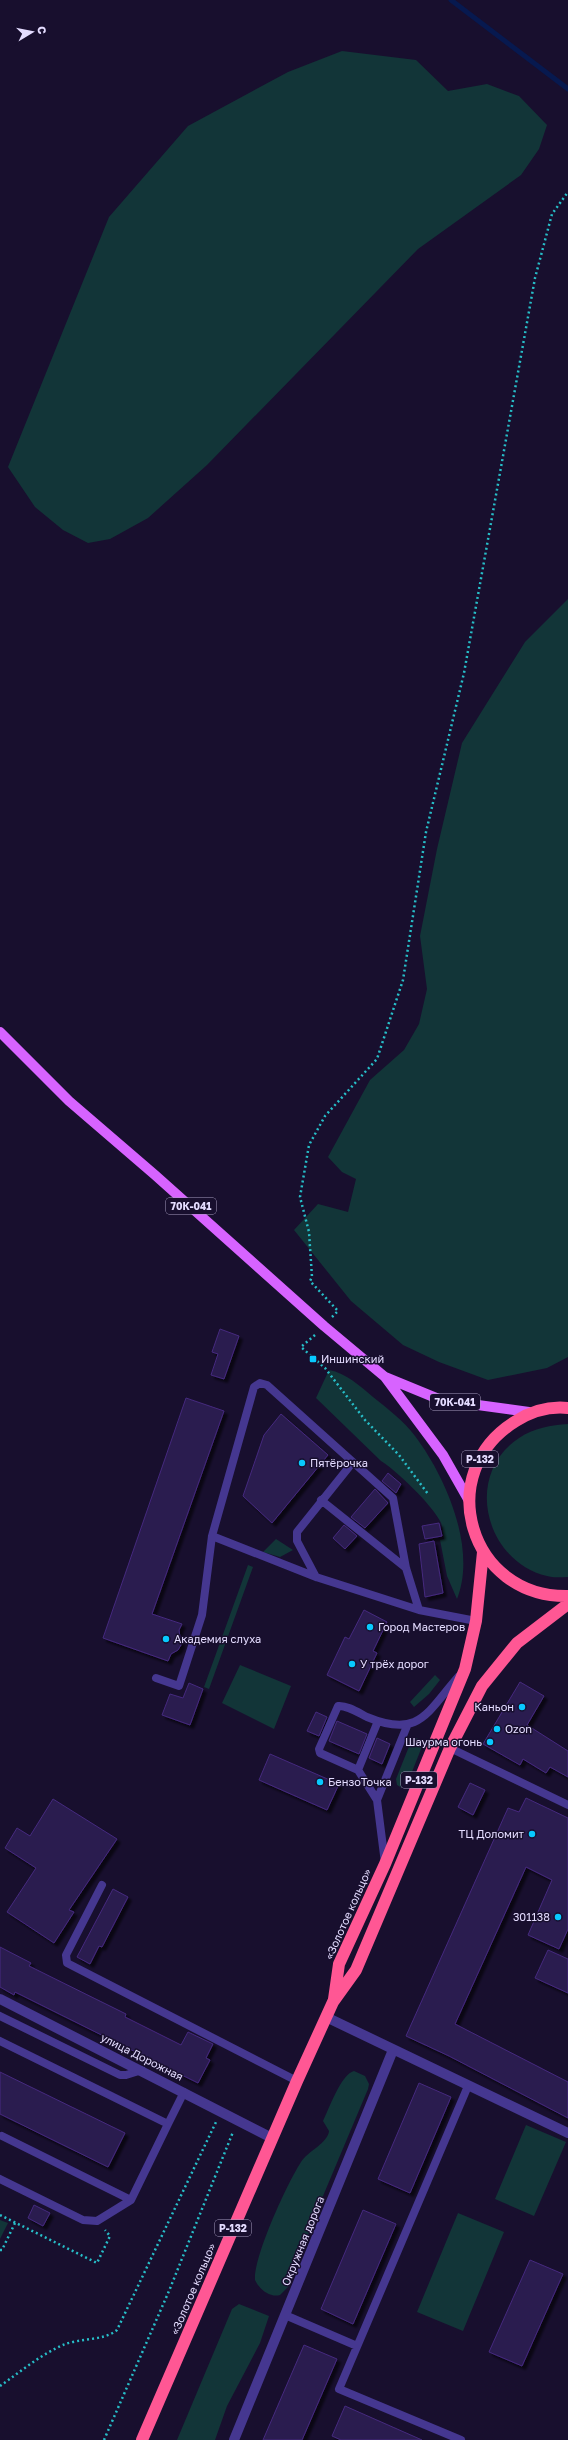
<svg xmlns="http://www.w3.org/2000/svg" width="568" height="2440" viewBox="0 0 568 2440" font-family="'Golos Text',sans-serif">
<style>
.green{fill:#123538}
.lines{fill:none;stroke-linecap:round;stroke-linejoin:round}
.stream{stroke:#07194f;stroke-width:5}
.building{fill:#2b1a50;stroke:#452a7e;filter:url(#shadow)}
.path{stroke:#27bec8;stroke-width:2.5;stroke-dasharray:2 3;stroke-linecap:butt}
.lane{stroke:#453790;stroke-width:8}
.street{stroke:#453790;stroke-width:10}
.primary{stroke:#d763ff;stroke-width:10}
.highway{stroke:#ff5794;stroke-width:12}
.poi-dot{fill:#08c9ff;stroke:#180f2e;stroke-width:1.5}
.labels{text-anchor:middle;stroke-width:3;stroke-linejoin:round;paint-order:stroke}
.shield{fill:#180f2e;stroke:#a79ec0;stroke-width:1}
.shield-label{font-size:10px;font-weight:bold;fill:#e4dcff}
.poi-label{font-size:11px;fill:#e4dcff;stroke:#180f2e;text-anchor:start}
.street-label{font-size:11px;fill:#e4dcff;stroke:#180f2e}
</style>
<defs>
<filter id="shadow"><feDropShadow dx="3.5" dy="3.5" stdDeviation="1" flood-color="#0009"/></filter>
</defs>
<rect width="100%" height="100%" fill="#180f2e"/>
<path class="green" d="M342,51L416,60L448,91L487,84L519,96L547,125L539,149L521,175L418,249L207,465L148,518L110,539L88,543L63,530L35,507L8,467L109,217L188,126L288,72Z
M568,599V1357L547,1368L488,1380L439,1362L403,1345L351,1301L294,1230L318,1204L348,1212L356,1179L342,1172L328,1157L370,1080L404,1050L419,1024L427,989L420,936L437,849L462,743L525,642Z
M329,1370C346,1373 360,1386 373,1397C388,1409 404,1421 415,1436C446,1477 477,1549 457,1599L447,1576L440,1540L444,1539C443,1534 443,1526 440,1521C432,1505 396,1470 381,1461L316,1398Z
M568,1424V1577C561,1577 553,1578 547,1576C485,1561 463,1475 519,1438C534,1428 551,1425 568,1424Z
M276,1539L293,1550L280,1557L263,1552Z
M248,1565L253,1567L209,1689L204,1687Z
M240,1665L291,1686L274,1729L222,1703Z
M435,1675L440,1680L429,1694L414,1707L410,1702Z
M416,1738L421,1740L423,1744L406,1787L402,1788L397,1785L396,1779L412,1739Z
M354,2071L365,2076L369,2084L368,2089L323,2196L289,2286L280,2295C270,2298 259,2289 255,2280C254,2255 287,2184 301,2162C308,2151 328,2143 329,2131L323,2121C329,2109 341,2074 354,2071Z
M526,2125L566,2142L534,2216L495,2199Z
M458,2213L504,2232L463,2331L417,2312Z
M0,2220L8,2223L0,2239Z
M239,2304L269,2316L260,2343L227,2406L215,2440H177L232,2309Z"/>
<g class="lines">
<path class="stream" d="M451,0L568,89"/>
</g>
<path class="building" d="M220,1329L239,1336L224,1379L211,1375L218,1354L212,1352Z
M186,1398L224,1411L152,1614L182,1624L179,1630L181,1645L178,1650L171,1654L168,1661L103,1638Z
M281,1414L328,1455L272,1523L243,1496L264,1435Z
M388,1473L401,1484L396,1493L382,1481Z
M375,1489L388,1503L365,1528L351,1517Z
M439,1523L442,1536L425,1539L422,1526Z
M344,1525L357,1536L345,1549L333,1538Z
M434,1541L443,1593L425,1597L419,1544Z
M364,1610L387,1622L373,1651L377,1653L359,1691L327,1675L345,1637L349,1639Z
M520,1682L544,1696L527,1725L568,1751V1777L550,1767L546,1773L523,1759L520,1765L483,1744Z
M189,1683L203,1689L190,1725L162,1715L170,1694L183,1698Z
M316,1712L327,1717L319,1736L307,1731Z
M337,1721L367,1734L359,1754L329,1741Z
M377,1738L390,1744L382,1764L369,1758Z
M270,1754L339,1784L327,1810L259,1780Z
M470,1783L485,1790L473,1815L458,1807Z
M526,1798L568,1818V1929L559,1949L528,1935L552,1880L526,1867L455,2024L568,2082V2118L449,2056L406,2036L508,1808L519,1812Z
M53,1799L117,1839L69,1910L74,1912L54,1943L7,1912L36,1868L5,1848L17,1828L30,1836Z
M113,1889L128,1897L102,1947L99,1946L90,1964L77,1957Z
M0,1947L31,1963L29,1966L126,2014L125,2017L181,2045L188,2032L213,2044L206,2058L210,2060L198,2083L15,1992L14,1995L0,1987Z
M548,1950L568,1959V1993L535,1978Z
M0,2072L125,2133L108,2167L0,2114Z
M419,2083L451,2097L410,2193L378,2179Z
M34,2205L50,2213L43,2226L28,2218Z
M363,2210L396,2224L353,2324L321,2309Z
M530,2260L563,2274L522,2366L489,2352Z
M304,2345L337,2359L302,2440H263Z
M345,2406L422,2440H341L332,2436Z"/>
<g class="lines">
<path class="path" d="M332,1317L338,1311L310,1281L312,1277L309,1232L300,1197L309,1145L325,1116L377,1059L403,980L426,832L464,673L535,278L552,214L568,192
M315,1335L301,1347L325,1368L365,1420L399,1455L428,1494
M0,2215L97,2263L110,2236L105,2230
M0,2250H2L15,2223
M0,2386C20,2372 40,2355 63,2345C79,2338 104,2341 117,2330L216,2122
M104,2440L169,2291L233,2132"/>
<path class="lane" d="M321,1500L406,1568
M212,1536L316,1577L419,1610L476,1621
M316,1577L297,1541V1532L353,1462
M156,1678L179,1686L202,1615L212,1536L254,1387L260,1383L267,1385L393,1498L406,1568L419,1610
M450,1748L568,1805
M358,1770L378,1721
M377,1800L407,1726
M385,1863L377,1800L358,1770L320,1753L319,1749L338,1706C347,1705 359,1713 367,1717C420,1739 427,1712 459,1676
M102,1885L66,1955L67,1963L297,2081
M0,2016L120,2075H126L142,2070
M0,2041L168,2124L184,2092
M2,2136L131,2200
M0,2179L83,2220L97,2221L131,2200L168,2124
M285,2315L357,2346
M461,2440L339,2389L468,2086"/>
<path class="street" d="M0,1999L272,2138
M326,2017L568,2133
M234,2440L393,2050"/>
<path class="primary" d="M0,1032L69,1101L155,1175L324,1326L385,1377L443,1455L468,1499
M385,1377L441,1400L529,1412"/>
<path class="highway" d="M568,1408C549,1406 532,1411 516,1421C432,1472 469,1598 568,1596
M334,1999L339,1964L385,1864L465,1669L476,1621L483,1552
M142,2440L297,2081L333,2002L356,1970L450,1748L482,1686L517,1643L568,1604"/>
</g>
<g class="poi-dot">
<rect x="309" y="1355" width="8" height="8" rx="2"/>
<circle cx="302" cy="1463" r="4"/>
<circle cx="370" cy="1627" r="4"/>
<circle cx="166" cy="1639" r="4"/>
<circle cx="352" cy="1664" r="4"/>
<circle cx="522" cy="1707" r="4"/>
<circle cx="497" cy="1729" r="4"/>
<circle cx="490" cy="1742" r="4"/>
<circle cx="320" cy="1782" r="4"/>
<circle cx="532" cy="1834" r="4"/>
<circle cx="558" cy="1917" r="4"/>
</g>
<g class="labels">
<g class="shield">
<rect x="166" y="1198" width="50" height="16" rx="3"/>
<rect x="430" y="1394" width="50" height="16" rx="3"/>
<rect x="462" y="1451" width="36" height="16" rx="3"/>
<rect x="401" y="1772" width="36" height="16" rx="3"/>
<rect x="215" y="2220" width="36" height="16" rx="3"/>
</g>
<g class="shield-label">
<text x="191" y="1210">70К-041</text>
<text x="455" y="1406">70К-041</text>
<text x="480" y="1463">Р-132</text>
<text x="419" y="1784">Р-132</text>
<text x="233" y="2232">Р-132</text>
</g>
<g class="poi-label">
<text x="321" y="1363">Иншинский</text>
<text x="310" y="1467">Пятёрочка</text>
<text x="378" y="1631">Город Мастеров</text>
<text x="174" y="1643">Академия слуха</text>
<text x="360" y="1668">У трёх дорог</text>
<text x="514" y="1711" text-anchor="end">Каньон</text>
<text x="505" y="1733">Ozon</text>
<text x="482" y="1746" text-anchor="end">Шаурма огонь</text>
<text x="328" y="1786">БензоТочка</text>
<text x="524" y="1838" text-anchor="end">ТЦ Доломит</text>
<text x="550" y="1921" text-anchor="end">301138</text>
</g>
<g class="street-label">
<text transform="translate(348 1914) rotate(-66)" y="4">«Золотое кольцо»</text>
<text transform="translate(142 2057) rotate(27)" y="4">улица Дорожная</text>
<text transform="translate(303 2241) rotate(-68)" y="4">Окружная дорога</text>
<text transform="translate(193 2289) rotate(-67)" y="4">«Золотое кольцо»</text>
</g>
</g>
<g transform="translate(32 32) rotate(80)" stroke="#180f2e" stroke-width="3" paint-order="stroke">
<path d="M0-3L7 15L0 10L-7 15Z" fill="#e4dcff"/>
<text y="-6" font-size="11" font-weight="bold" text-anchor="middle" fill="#e4dcff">С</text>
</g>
</svg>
